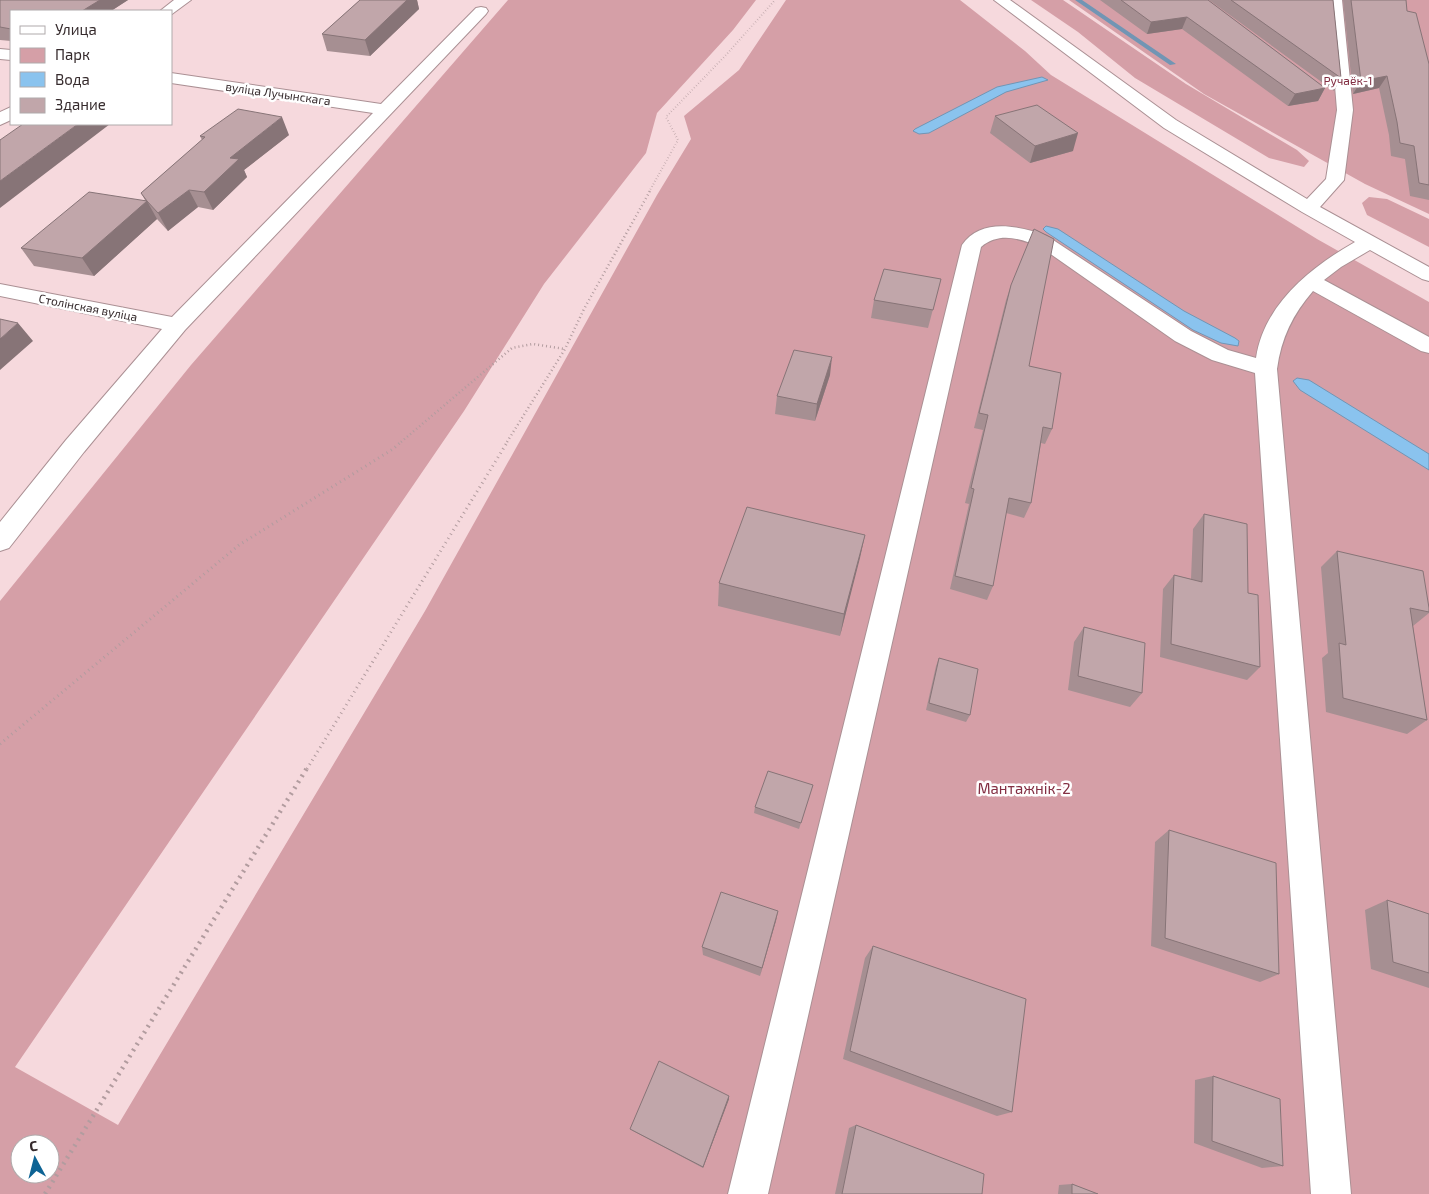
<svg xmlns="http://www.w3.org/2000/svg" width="1429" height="1194" viewBox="0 0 1429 1194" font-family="'Exo 2',sans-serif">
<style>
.green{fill:#d59fa7;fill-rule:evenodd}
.water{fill:#8ac3ee;stroke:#7195b4}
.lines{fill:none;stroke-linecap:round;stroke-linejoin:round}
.stream{fill:#7195b4;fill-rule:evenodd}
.minor-casing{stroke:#ab9094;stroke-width:2}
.path-far3{stroke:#b29c9f;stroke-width:2;stroke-dasharray:0.5 2.5;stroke-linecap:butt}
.path-far2{stroke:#b29c9f;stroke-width:2.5;stroke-dasharray:1 3;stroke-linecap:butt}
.path-far1{stroke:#b29c9f;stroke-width:3;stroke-dasharray:1 4;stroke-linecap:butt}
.path{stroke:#b29c9f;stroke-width:4.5;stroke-dasharray:2 5;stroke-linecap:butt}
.minor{fill:#fff;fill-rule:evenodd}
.wall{fill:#a68f92}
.shaded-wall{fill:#877477}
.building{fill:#c1a6aa;stroke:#877477}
.labels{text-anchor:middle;stroke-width:5;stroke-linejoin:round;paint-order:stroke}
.far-park-label{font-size:12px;fill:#832f43;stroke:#fff}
.far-street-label{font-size:12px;fill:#362b2d;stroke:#fff}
.park-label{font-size:15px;fill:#832f43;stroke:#fff}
</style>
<rect width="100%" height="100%" fill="#f6d9dd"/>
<path class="green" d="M508,0H756L733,30L657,113L646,153L544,284L464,411L15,1067L118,1125L425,611L657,195L691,139L684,116L739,70L786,0H960L1025,51L1051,75L1317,239L1429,302V1194H0V601L191,365ZM20,1144H50V1174H20Z
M1031,0H1063L1186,84L1297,150L1309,161L1304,167L1269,158L1135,78L1078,32Z
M1069,0H1429V214L1365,184L1204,94Z
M1369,197L1387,199L1429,219V247L1367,215L1362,203Z"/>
<path class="water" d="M1042,77L1048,80L1006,92L929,133L919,134L913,131L915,129L997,87Z
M1046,226L1058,229L1184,311L1235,338L1239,341L1238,346L1221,343L1193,330L1046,232L1043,229Z
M1297,378L1309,380L1429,454V470L1300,390L1293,381Z"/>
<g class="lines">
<path class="stream" d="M1075,0H1082L1176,64L1170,65Z"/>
<defs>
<path id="minor" d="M174,0H191L172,14L171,11H160Z
M994,0H1010L1176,120L1307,199L1326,179L1337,110L1328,0H1342L1353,110L1344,180L1320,207L1429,267V281L1422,279L1370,250L1341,267L1324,280L1429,337V353L1421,351L1313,291C1293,314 1281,338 1277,369L1351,1194H1311L1255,373L1212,360L1175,341L1042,248C1022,239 1000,231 981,247L768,1194H728L962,245C981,217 1020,226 1047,236L1191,331L1228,350L1256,358C1264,304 1311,267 1355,242L1302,212L1164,128Z
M481,7L486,8L488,11L486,14L185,330L84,452L9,548L0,551V522L66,440L162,329L0,296V284L172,317L373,113L171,83V73L381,104L476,8Z
M0,49L11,50V60L0,59Z
M11,107V120L0,125V112Z"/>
</defs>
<use href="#minor" class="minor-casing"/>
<path class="path-far3" d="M649,192L678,140L666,117L726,55L775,0"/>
<path class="path-far2" d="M401,442L512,348L533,344L565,349
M507,442L565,349L584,309L650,191"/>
<path class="path-far1" d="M0,744L239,545L393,449L402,441
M307,769L508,441"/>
<path class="path" d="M45,1194L307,768"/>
<use href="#minor" class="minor"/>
</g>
<path class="wall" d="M0,0H128L111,11H11V41L0,40Z
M360,0H417L419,9L370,56L327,51L322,34Z
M1100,0H1208L1325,88L1318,101L1288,106L1182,29L1147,34Z
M1209,0H1333L1341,78L1334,91Z
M1343,0H1406L1407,11L1429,64V200L1410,196L1405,159L1391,156L1389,135L1379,88L1353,94Z
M995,116L1073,151L1030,163L990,133Z
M289,135L244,170L247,177L213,210L198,207L168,231L157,219L94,276L34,266L21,248L145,200L141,193L202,140L200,136Z
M941,279L928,328L871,318L874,300Z
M1011,285L1029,366L1052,429L1045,444L1041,443L1031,503L1024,518L1006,513L993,586L987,600L950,589L969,504L965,503L983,430L974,428L1006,300Z
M830,375L815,421L775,414L777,396Z
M1204,514L1248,593L1260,667L1247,680L1160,657L1163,589L1174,575L1191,579L1193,529Z
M865,535L840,636L718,606L719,583Z
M1337,551L1429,608V613L1413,626L1427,720L1407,734L1326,712L1322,658L1328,653L1321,567Z
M1084,627L1142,693L1130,707L1068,690L1074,642Z
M939,658L970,715L966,722L926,710L936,666Z
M813,785L799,829L754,813L755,807Z
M1169,830L1279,974L1260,982L1151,946L1155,842Z
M1387,900L1429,914V988L1371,969L1365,910Z
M778,911L760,976L703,955L702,947Z
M873,946L1012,1112L997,1116L843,1059L865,958Z
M1213,1076L1283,1166L1262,1168L1194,1143L1195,1080Z
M729,1096V1099L703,1168L633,1131L630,1129Z
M856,1125L982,1194H835L849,1128Z
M1072,1184L1098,1194H1058L1059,1185Z"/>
<path class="shaded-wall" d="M100,0H128L111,11H82Z
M407,0H417L419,9L370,56L365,40Z
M1187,17L1182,29L1147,34L1151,22Z
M1387,76L1379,88L1353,94L1361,81Z
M1325,88L1318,101L1288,106L1295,94Z
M282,117L289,135L244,170L247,177L213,210L204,192L230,158Z
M78,124H110L0,208V181Z
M1078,133L1073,151L1030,163L1035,146Z
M189,190L198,207L168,231L158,213Z
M147,201L157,219L94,276L82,258Z
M18,323L33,341L0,370V339Z
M832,357L830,375L815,421L817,404Z
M865,535L860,558L840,636L844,614Z
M778,911L776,921L760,976L762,968Z
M729,1096V1099L703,1168V1167Z"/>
<path class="building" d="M0,0H100L82,11H11V29L0,27Z
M360,0H407L365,40L322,34Z
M1121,0H1208L1325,88L1295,94L1187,17L1151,22Z
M1231,0H1333L1341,78Z
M1351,0H1406L1407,11L1416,13L1429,64V185L1419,183L1414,146L1400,143L1397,122L1387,76L1361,81Z
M1037,105L1078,133L1035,146L995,116Z
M238,109L282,117L230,158L239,159L204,192L189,190L158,213L147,201L82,258L21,248L89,192L147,201L141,193L205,137L200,136Z
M23,124H78L0,181V140Z
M1034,229L1054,239L1029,366L1061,373L1052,429L1043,427L1031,503L1009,498L993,586L955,576L974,489L971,488L988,415L979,413L1011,285Z
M884,269L941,279L933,310L874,300Z
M0,319L18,323L0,339Z
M794,350L832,357L817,404L777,396Z
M747,507L865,535L844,614L719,583Z
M1204,514L1247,524L1248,593L1258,595L1260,667L1171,644L1174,575L1202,582Z
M1337,551L1423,571L1429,608V612L1410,608L1427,720L1343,698L1339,643L1346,645Z
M1084,627L1145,643L1142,693L1078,676Z
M939,658L978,669L970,715L929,703Z
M768,771L813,785L801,823L755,807Z
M1169,830L1276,863L1279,974L1165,938Z
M721,892L778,911L762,968L702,947Z
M1387,900L1429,914V973L1393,962Z
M873,946L1026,999L1012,1112L850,1051Z
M659,1061L729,1096L703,1167L630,1129Z
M1213,1076L1280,1099L1283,1166L1212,1141Z
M856,1125L984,1174L982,1194H842Z
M1072,1184L1098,1194H1072Z"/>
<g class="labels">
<g class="far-park-label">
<text x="1348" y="85">Ручаёк-1</text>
</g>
<g class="far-street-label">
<text transform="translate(278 94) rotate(8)" y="4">вуліца Лучынскага</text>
<text transform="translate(88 308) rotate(11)" y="4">Столінская вуліца</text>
</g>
<g class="park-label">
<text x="1024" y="794">Мантажнік-2</text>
</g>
</g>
<rect x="10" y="10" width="162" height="115" fill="#ffffff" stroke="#afaaab"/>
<rect x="20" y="26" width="25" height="8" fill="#ffffff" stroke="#afaaab"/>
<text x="55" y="35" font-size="15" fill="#362b2d">Улица</text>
<rect x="20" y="48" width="25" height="15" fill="#d59fa7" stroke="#afaaab"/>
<text x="55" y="60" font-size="15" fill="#362b2d">Парк</text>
<rect x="20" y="72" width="25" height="15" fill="#8ac3ee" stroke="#afaaab"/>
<text x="55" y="85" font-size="15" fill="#362b2d">Вода</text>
<rect x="20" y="98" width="25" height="15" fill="#c1a6aa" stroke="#afaaab"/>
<text x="55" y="110" font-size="15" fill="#362b2d">Здание</text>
<g transform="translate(35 1159) rotate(353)"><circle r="24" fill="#ffffff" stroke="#afaaab"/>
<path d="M0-4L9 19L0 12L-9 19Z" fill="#0d6394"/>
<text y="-8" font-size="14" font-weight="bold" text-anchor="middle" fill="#362b2d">С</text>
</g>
</svg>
